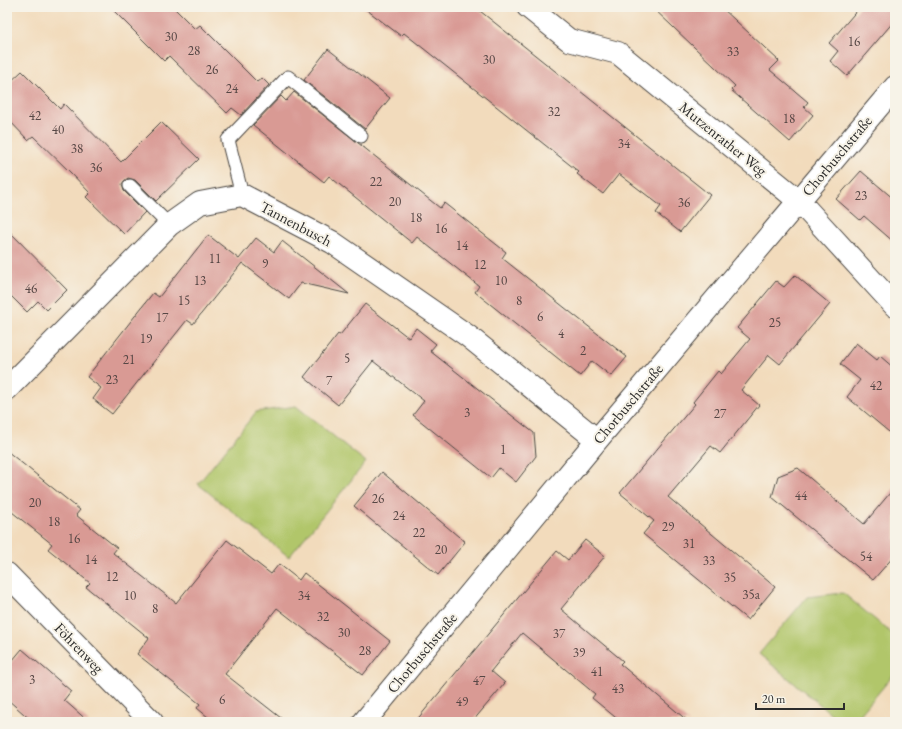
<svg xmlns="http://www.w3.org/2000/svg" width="902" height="729" viewBox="0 0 902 729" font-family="'EB Garamond',serif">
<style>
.green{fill:#b1c66a;stroke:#6e784a}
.building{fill:#d99a94}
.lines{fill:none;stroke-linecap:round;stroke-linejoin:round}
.lane-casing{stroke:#494541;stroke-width:15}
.street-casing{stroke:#494541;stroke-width:24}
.lane{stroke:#fff;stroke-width:13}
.street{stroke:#fff;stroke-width:22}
.labels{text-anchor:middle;stroke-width:4;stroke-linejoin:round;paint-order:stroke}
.number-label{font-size:13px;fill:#564745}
.street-label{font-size:15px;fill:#2b2b2b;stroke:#f7f3e8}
</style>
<rect width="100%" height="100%" fill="#f7f3e8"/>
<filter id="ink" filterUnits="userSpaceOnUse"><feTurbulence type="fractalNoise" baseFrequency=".025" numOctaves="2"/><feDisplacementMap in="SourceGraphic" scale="8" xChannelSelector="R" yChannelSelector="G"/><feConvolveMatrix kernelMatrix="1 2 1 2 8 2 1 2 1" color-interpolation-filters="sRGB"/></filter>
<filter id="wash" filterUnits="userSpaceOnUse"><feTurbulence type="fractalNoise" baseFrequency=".012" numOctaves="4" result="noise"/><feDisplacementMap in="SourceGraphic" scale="16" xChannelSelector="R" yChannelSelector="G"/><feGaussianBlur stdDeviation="0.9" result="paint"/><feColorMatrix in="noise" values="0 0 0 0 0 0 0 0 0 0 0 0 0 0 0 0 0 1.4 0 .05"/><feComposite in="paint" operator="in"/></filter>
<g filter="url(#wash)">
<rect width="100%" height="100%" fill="#f2dbbc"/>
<path class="green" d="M296,406L366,462L289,557L198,484L256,412Z
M843,593L895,636V673L854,722H841L759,654L807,597Z"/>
<g id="blocks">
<path class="building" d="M110,7H173L195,29L200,25L257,82L262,78L269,85L241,115L232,108L227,113L169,56L164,61Z
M363,7H475L710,195L680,232L656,213L661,206L619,174L603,194L577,174L579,172L404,33L401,36Z
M652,7H721L779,61L770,70L808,102L804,107L813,115L790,142L731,90L735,86Z
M860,7H895V20L847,76L830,61L838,51L829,43Z
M328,49L390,98L365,129L304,80Z
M22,71L60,109L64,104L121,162L161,122L199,159L156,201L135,180L128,178L124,181L122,184L124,191L145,212L124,234L86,197L90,193L71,173L33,136L28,140L7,118V85Z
M294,92L440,208L444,203L506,252L502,258L627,357L611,376L592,361L580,376L475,292L479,286L417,237L412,243L329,176L324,182L253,125L281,96L286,101Z
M861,171L895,200V243L864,216L860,220L836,199Z
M7,229L67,290L47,310L38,301L27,312L7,292Z
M208,235L239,259L256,238L274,252L282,241L349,294L301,283L289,299L242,263L193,324L187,320L112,414L93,399L101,388L87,377L153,293L159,297Z
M795,275L830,304L780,364L769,355L741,390L759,405L720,453L711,446L668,497L775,587L748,620L643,534L654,521L620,493L695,404L693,402L718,371L721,374L750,339L737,328L776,281L784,287Z
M365,304L409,338L416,328L436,344L430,351L534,433L536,456L516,482L499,468L491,478L413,415L424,401L373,361L338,405L304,377L338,334L340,335Z
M856,343L877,360L880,356L895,369V437L847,397L860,380L840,364Z
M7,451L80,510L76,515L117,548L113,553L176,603L227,540L271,574L279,564L299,580L304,573L390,641L363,675L277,608L225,674L286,722H214L197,708L200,704L137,654L149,638L86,587L90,583L48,549L52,544L7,508Z
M798,468L864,524L895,487V555L873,580L772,497L778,476Z
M382,472L465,542L438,575L354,506Z
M585,540L605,556L561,609L623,661L620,664L689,722H621L592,698L595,694L522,633L491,671L505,683L472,722H415L557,551L568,560Z
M22,649L71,691L64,700L89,722H33L7,699V667Z"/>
</g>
</g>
<g filter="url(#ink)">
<use href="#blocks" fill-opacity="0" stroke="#494541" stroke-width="1"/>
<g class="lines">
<defs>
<path id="lane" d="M130,186L169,225
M242,195L228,140L288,77L361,136"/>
<path id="street" d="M528,7L569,40L618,53L799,201L895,306
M7,389L169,225L200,203L242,195L332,242L468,336L597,440
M7,574L152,722
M364,722L597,440L895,87"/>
</defs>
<use href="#lane" class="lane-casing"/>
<use href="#street" class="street-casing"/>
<use href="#lane" class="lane"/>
<use href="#street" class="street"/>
</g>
</g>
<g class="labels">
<g class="number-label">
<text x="171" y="41">30</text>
<text x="854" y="46">16</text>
<text x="194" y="55">28</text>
<text x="733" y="56">33</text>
<text x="489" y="64">30</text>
<text x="212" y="74">26</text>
<text x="232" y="93">24</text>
<text x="554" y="116">32</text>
<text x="35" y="120">42</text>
<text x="789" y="123">18</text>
<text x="58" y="134">40</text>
<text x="624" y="148">34</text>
<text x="77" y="153">38</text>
<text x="96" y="172">36</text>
<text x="376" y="186">22</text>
<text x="861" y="200">23</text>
<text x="395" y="206">20</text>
<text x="684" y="207">36</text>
<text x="416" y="222">18</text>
<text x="441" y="233">16</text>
<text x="462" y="250">14</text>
<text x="215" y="263">11</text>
<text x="265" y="268">9</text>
<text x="480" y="269">12</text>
<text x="200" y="285">13</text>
<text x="501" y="285">10</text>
<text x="31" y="293">46</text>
<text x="184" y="305">15</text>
<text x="519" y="305">8</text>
<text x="540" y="321">6</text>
<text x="162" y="322">17</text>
<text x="775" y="327">25</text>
<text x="561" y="338">4</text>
<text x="146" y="343">19</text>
<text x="583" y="355">2</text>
<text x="347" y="363">5</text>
<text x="129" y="364">21</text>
<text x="112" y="384">23</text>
<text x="329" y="385">7</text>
<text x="876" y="390">42</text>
<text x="467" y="417">3</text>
<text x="720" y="418">27</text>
<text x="503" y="454">1</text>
<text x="801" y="500">44</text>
<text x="378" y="503">26</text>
<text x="35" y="507">20</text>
<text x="399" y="520">24</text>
<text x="54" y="526">18</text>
<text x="668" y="531">29</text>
<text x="419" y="537">22</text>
<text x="74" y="543">16</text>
<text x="689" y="548">31</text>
<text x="441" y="554">20</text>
<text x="866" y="561">54</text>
<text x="91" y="564">14</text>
<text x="709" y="565">33</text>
<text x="112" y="581">12</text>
<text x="730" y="582">35</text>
<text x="751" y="599">35a</text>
<text x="130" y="600">10</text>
<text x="304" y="600">34</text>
<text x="155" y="613">8</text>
<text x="323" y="621">32</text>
<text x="344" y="637">30</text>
<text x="559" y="638">37</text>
<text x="365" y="655">28</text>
<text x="579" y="657">39</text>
<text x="597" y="676">41</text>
<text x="32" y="684">3</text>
<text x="479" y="685">47</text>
<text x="618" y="693">43</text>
<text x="222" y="704">6</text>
<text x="462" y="706">49</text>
</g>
<g class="street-label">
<text transform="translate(723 139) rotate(39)" y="5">Mutzenrather Weg</text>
<text transform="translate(837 156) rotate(-50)" y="5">Chorbuschstraße</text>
<text transform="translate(296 224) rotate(28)" y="5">Tannenbusch</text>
<text transform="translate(628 404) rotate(-50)" y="5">Chorbuschstraße</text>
<text transform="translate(79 648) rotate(46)" y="5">Föhrenweg</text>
<text transform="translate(422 653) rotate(-50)" y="5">Chorbuschstraße</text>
</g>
</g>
<rect width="902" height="729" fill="none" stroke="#f7f3e8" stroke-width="24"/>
<path d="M756 703v6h88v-6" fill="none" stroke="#2b2b2b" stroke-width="2"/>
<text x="762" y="703" font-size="12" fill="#2b2b2b" stroke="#f7f3e8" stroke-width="3" paint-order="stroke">20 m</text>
</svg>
